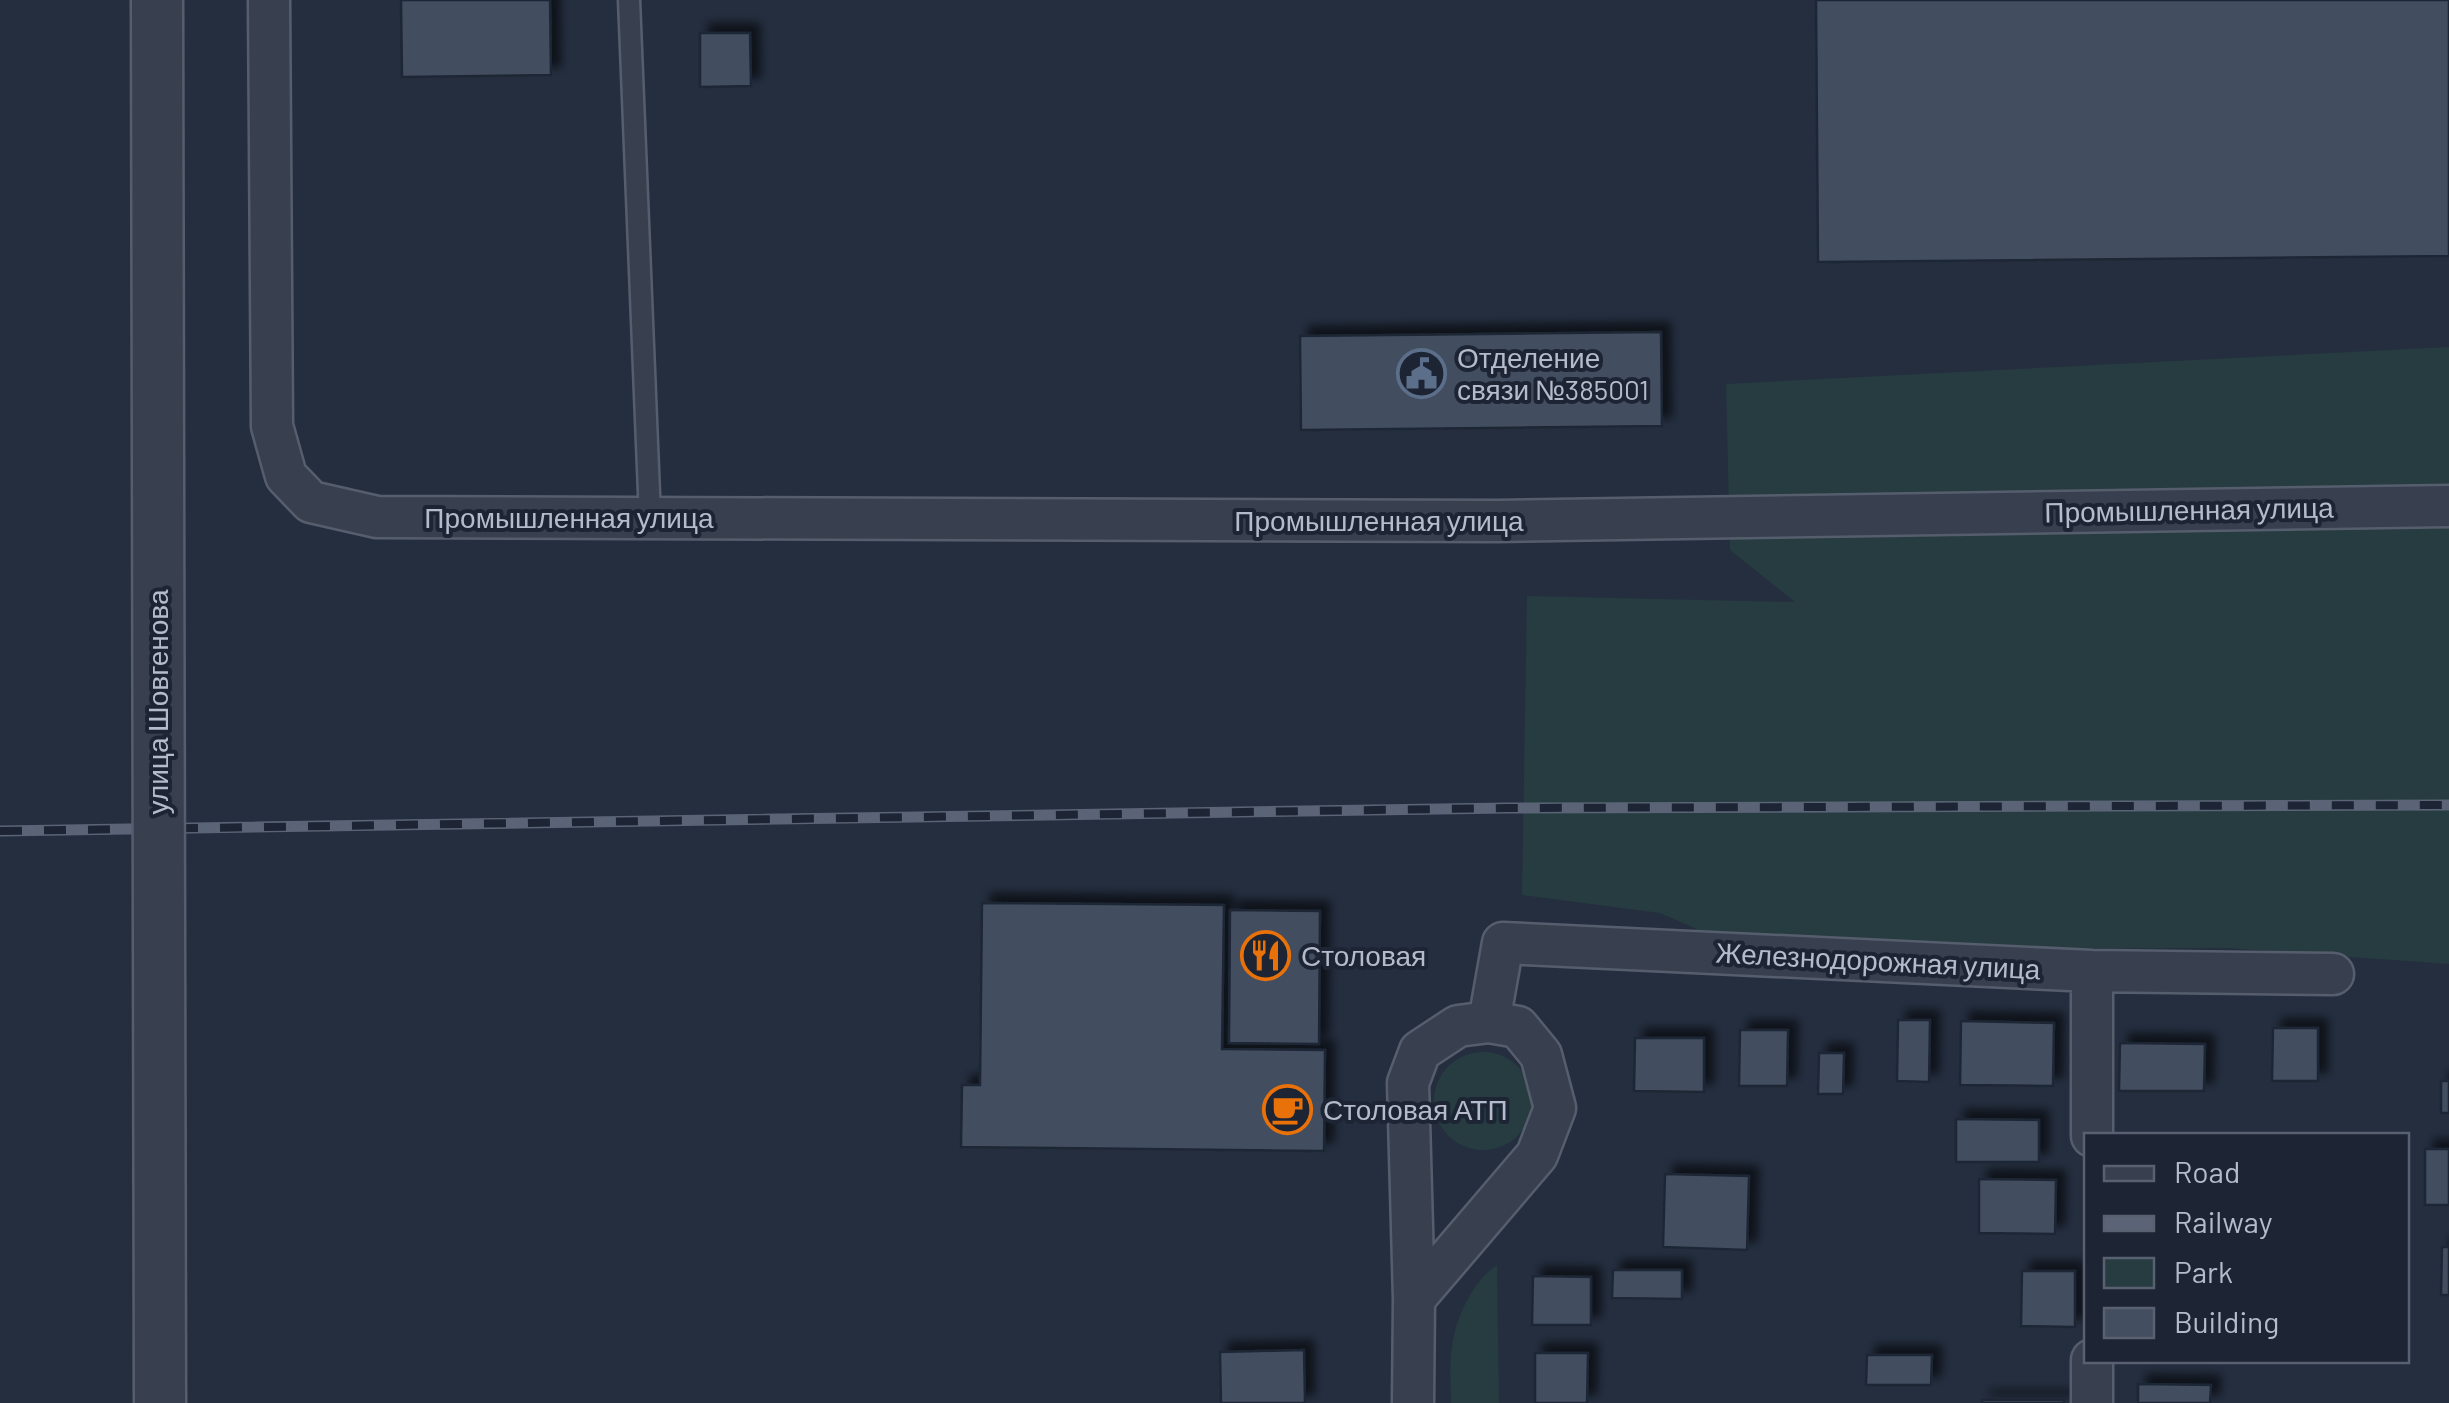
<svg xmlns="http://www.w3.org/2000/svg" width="2449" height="1403" viewBox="0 0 2449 1403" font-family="Barlow,sans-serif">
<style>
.green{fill:#263c40}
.building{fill:#434e61;stroke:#1f2736;stroke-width:2.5;filter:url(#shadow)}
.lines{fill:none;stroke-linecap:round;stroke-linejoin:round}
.service-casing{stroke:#565e6d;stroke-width:25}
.minor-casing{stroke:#565e6d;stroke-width:45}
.service{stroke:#38404f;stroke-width:20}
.minor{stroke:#38404f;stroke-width:40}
.rail-casing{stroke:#5a6476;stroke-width:11}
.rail{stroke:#1d2534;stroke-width:8;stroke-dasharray:22;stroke-linecap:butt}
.tertiary-bridge-casing{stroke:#565e6d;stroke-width:55;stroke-linecap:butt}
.tertiary-bridge{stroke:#38404f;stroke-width:50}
.labels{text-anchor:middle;stroke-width:8;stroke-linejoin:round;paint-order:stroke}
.poi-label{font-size:28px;fill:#b4bbca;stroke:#1d2534;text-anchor:start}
.street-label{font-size:28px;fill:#b4bbca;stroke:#1d2534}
</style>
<defs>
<filter id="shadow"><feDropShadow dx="9" dy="-9" stdDeviation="5" flood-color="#0009"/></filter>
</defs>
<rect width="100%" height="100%" fill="#242e3f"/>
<path class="green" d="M2449,347V964L2227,948L1992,949L1715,937L1660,913L1522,895L1527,596L1795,602L1730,550L1726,384Z
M1434 1101a49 49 0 1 1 98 0a49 49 0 1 1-98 0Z
M1497,1265L1499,1403H1451C1451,1385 1449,1365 1452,1347C1455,1319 1473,1280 1497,1265Z"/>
<path class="building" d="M401,0H550L551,75L402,77Z
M1816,0H2449V256L1818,262Z
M700,33H750L751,86L700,87Z
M1661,332L1662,426L1301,430L1300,336Z
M982,903L1224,905L1222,1049L1325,1050L1324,1151L961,1147L962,1085H980Z
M1230,910L1320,911L1319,1044L1229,1043Z
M1898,1020H1930L1929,1082L1897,1081Z
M1961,1021L2054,1023L2053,1086L1960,1085Z
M2273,1028H2318V1081H2272Z
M1740,1030H1788L1787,1086H1739Z
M1635,1038H1704V1092L1634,1091Z
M2120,1043L2205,1044L2204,1091H2119Z
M1819,1053H1844L1843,1094H1818Z
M2441,1081H2449V1113H2441Z
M1956,1119L2039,1120V1162H1956Z
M2425,1149H2449V1205H2425Z
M1665,1174L1749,1176L1747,1250L1663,1247Z
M1979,1179L2056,1180L2055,1234L1979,1233Z
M2442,1247H2449V1295H2441Z
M1613,1270H1682V1299L1612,1298Z
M2022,1271H2075V1327L2021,1326Z
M1533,1276L1591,1277V1325H1532Z
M1304,1350L1305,1403H1221L1220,1352Z
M1535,1353H1588L1587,1403H1535Z
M1867,1355H1932L1931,1385H1866Z
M2138,1384L2211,1385L2210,1403H2138Z
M1982,1400H2064V1403H1982Z"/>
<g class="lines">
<defs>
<path id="service" d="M629,0L650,518"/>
<path id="minor" d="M269,0L272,426L286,476L311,502L377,517L1498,521L2449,506
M1489,1022L1503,943L2092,971L2333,974
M2092,1136V971
M1413,1403L1414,1299L1408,1083L1420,1051L1458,1026L1489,1022L1518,1027L1541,1055L1555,1108L1537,1155L1414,1299
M2092,1403V1360"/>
</defs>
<use href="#service" class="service-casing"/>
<use href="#minor" class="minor-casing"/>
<use href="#service" class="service"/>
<use href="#minor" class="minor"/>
<defs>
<path id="rail" d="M0,831L1507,808L2449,805"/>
</defs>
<use href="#rail" class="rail-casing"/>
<use href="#rail" class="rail"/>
<defs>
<path id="tertiary-bridge" d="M157,0L160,1403"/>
</defs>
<use href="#tertiary-bridge" class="tertiary-bridge-casing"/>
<use href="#tertiary-bridge" class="tertiary-bridge"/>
</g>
<defs>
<symbol id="civic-ring" viewBox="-11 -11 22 22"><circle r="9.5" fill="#1d2534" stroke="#5c6f8a" stroke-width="1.5"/><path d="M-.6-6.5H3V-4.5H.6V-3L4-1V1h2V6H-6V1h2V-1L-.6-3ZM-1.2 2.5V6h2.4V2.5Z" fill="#5c6f8a"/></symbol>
<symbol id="restaurant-ring" viewBox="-11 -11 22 22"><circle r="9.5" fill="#1d2534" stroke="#e8710a" stroke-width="1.5"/><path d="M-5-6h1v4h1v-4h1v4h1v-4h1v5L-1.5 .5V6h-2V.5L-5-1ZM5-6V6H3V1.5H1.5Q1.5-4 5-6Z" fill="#e8710a"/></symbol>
<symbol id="cafe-ring" viewBox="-11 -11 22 22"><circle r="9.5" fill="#1d2534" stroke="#e8710a" stroke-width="1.5"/><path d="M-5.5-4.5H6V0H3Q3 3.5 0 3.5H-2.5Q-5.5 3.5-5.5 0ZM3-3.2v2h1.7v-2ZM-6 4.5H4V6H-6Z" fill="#e8710a"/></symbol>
</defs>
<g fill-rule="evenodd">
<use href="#civic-ring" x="1394" y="346" width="55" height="55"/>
<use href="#restaurant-ring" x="1238" y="928" width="55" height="55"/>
<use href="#cafe-ring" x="1260" y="1082" width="55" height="55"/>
</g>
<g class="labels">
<g class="poi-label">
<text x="1457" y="368">Отделение<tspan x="1457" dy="32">связи №385001</tspan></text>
<text x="1301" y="966">Столовая</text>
<text x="1323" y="1120">Столовая АТП</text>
</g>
<g class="street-label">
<text transform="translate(2189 510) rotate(-1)" y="10">Промышленная улица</text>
<text x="569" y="528">Промышленная улица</text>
<text x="1379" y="531">Промышленная улица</text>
<text transform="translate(158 702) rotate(-90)" y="10">улица Шовгенова</text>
<text transform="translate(1878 961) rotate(3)" y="10">Железнодорожная улица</text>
</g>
</g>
<rect x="2084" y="1133" width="325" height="230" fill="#1d2534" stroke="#596170" stroke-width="2.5"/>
<rect x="2104" y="1166" width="50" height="15" fill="#38404f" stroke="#596170" stroke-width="2.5"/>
<text x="2174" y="1183" font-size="30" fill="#b4bbca">Road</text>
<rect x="2104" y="1216" width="50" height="15" fill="#5a6476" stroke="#596170" stroke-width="2.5"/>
<text x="2174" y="1233" font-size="30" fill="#b4bbca">Railway</text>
<rect x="2104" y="1258" width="50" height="30" fill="#263c40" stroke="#596170" stroke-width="2.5"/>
<text x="2174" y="1283" font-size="30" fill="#b4bbca">Park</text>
<rect x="2104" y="1308" width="50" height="30" fill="#434e61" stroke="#596170" stroke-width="2.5"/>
<text x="2174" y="1333" font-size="30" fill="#b4bbca">Building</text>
</svg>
